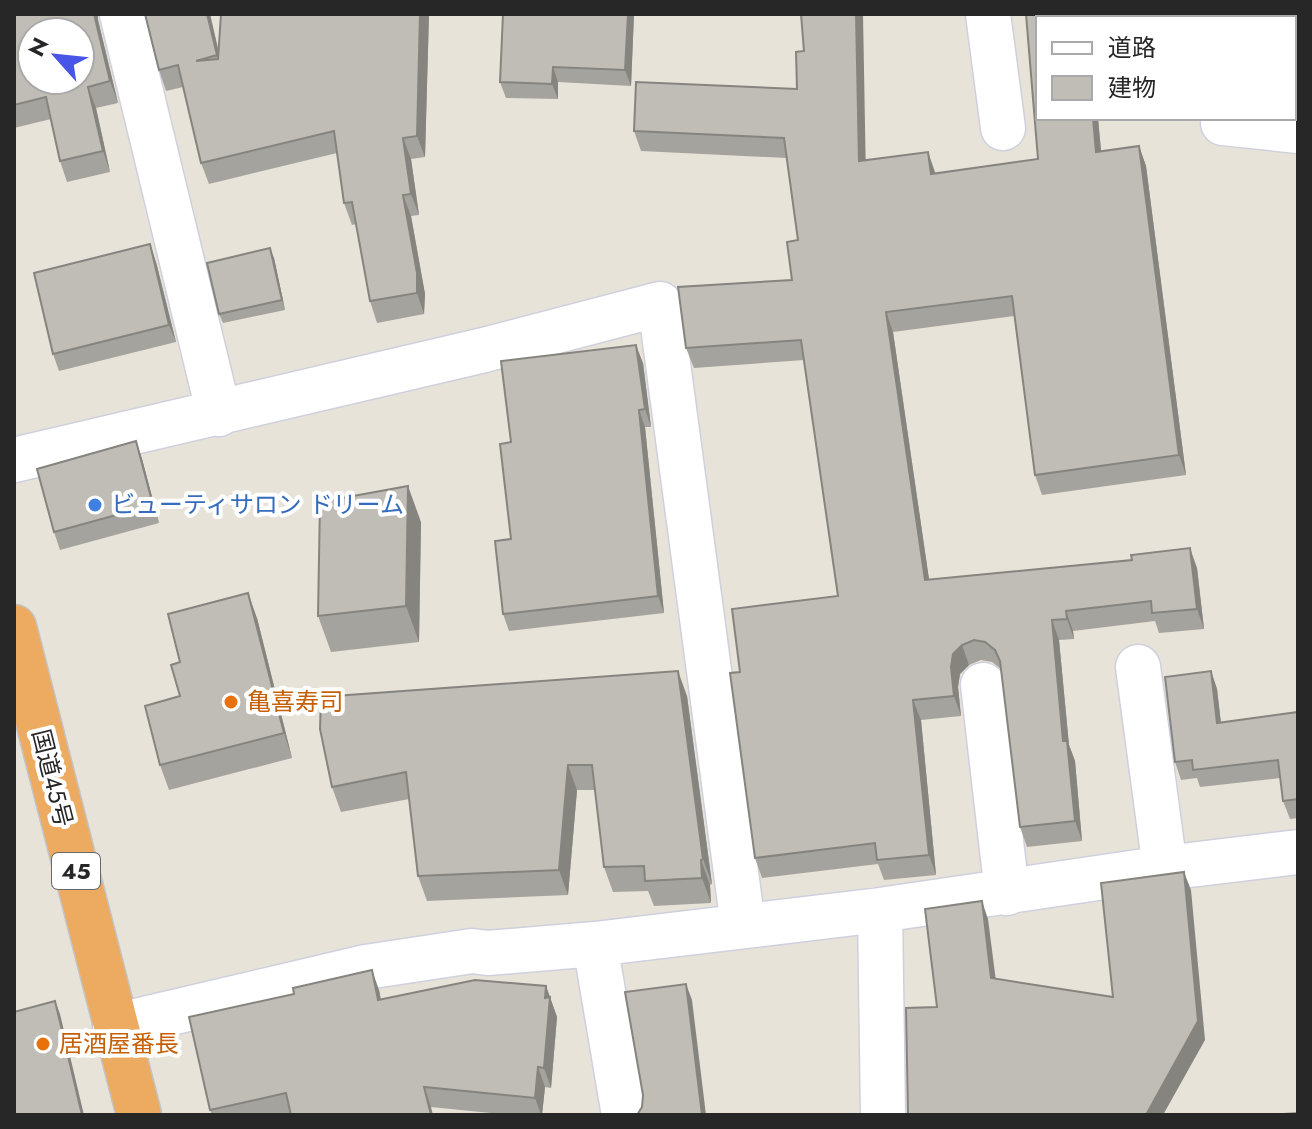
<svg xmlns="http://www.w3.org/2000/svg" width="1312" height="1129" viewBox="0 0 1312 1129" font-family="Jost,'Noto Sans JP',sans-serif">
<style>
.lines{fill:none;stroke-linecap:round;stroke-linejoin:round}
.minor-casing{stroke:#cfd0de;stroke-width:47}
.highway-casing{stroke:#c3c3c3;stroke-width:47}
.minor{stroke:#fff;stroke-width:44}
.highway{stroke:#ecab60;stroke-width:44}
.wall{fill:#a5a39d}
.shaded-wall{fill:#86847f}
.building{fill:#c0bdb6;stroke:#86847f;stroke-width:2;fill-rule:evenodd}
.shop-dot{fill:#3f7fe0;stroke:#fff;stroke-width:3}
.food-dot{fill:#e8710a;stroke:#fff;stroke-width:3}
.labels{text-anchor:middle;stroke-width:8;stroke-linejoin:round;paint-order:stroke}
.shield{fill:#fff;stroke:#686868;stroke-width:2}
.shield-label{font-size:22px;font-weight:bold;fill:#272727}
.shop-label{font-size:24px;fill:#366cbe;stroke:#fff;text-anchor:start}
.food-label{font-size:24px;fill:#c56008;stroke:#fff;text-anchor:start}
.street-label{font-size:24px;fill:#272727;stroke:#fff}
</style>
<rect width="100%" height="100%" fill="#e8e3d9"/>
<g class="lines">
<defs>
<path id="minor" d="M122,14L219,414
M988,14L1003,128
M1208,14L1209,18
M1223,118V123L1298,131
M14,460L484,350L660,304L743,925
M1138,667L1165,868
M983,685L1007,893
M880,910L883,1115
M595,944L624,1115
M115,1026L366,967L472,951L488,953L595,944L880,910L1165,868L1298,852"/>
<path id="highway" d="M14,627L139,1115"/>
</defs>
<use href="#minor" class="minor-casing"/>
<use href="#highway" class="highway-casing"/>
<use href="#minor" class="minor"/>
<use href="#highway" class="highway"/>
</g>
<path class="wall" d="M14,14H98V20L118,103L96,108L110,172L67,182L60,161L51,119L14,128Z
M145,14H210L219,52L221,14H429L425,157L411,159L419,215L411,216L425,294L424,314L377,323L370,301L356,224L352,225L344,203L337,153L209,184L201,163L183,87L166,91L159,70Z
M634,14L631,86L558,82V99L506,98L500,82Z
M1025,14H1085L1038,18L1098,118L1101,151L1139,146L1146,166L1186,475L1042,495L1035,475L1014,316L893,332L929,579L1197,568L1204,629L1159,633L1155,621L1073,631L1074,639L1059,640L1069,745L1075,761L1082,841L1027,847L1020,827L1001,669L992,662L981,660L969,665L960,674L958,687L961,716L921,720L936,875L884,880L878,864L762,878L755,858L740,672L838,596L804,360L694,368L686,348L792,280L798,240L787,158L641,151L634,131L797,89L804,51L866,160L936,173L1038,159L1026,19Z
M274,258L285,310L223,323L219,314Z
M156,262L176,342L59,371L53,354Z
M643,363L651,427H645L664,613L509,631L503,614L511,539Z
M136,441L142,459L159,523L60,550L54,532Z
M421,522L419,642L331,652L318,616Z
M257,618L292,758L169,790L160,765L180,696V662Z
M1211,671L1217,689L1221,723L1298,712V818L1290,819L1283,801L1280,778L1200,787L1197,778L1181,780L1175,762Z
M687,696L712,884L710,885L711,903L654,906L648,891L613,892L604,867L595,790H577L568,895L427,901L418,876L409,799L341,812L332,787Z
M546,986L557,1017L551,1088L545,1087L542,1115H511L431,1107L291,1113L284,1115H212L210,1110L294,994L379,990L381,1000Z"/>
<path class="shaded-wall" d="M94,14H98V20L118,103L110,81Z
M207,14H210L224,77L217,55Z
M420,14H429L425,157L417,136Z
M628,14H634L631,86L625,70Z
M856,14H863L866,181L859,161Z
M553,67L558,82V99L552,84Z
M88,87L96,108L110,172L103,151Z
M1093,118H1098L1103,172L1096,152Z
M403,138L411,159L419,215L411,194Z
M1139,146L1146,166L1186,475L1179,455Z
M928,152L935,172L938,194L931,174Z
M403,195L411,216L425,294L424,314L417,293Z
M150,244L156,262L176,342L169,325Z
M270,248L274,258L285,310L282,300Z
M886,312L893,332L932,600L925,580Z
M636,345L643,363L651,427L645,409Z
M639,410L645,427L664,613L658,596Z
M136,441L142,459L159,523L153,505Z
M408,486L421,522L419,642L406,606Z
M1190,548L1197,568L1204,629L1197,609Z
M248,593L257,618L292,758L284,733Z
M1066,611L1073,631L1074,639L1067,619Z
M1052,620L1059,640L1069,745L1075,761L1082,841L1075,821L1063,741Z
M962,645L969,665L960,674L958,687L961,716L954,696L951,667L953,654Z
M678,671L687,696L712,884L703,859Z
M1211,671L1217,689L1223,741L1217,723Z
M913,700L921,720L936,875L929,855Z
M568,765L577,790L568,895L559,870Z
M701,860L710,885L711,903L702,878Z
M1184,872L1191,890L1205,1040L1163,1115H1146Z
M982,901L988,919L998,997L991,978Z
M372,970L379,990L385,1020L378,1000Z
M686,984L692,1000L706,1115H702Z
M546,986L557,1017L551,1088L544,1068Z
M55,1001L60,1014L84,1115H82Z
M538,1067L545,1087L542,1115H541L535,1098Z
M424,1087L431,1107L433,1115H431Z"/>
<path class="building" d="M14,14H94L110,81L88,87L103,151L60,161L46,97L14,105ZM32,32H80V80H32Z
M145,14H207L217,55L196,61L218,59L221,14H420L417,136L403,138L411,194L403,195L417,273V293L370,301L352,202L344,203L334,131L201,163L178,65L159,70Z
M503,14H628L625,70L553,67L552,84L500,82Z
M801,14H856L859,161L928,152L931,174L1038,159L1026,14H1080V15H1084V18H1038V118H1093L1096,152L1139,146L1179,455L1035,475L1012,296L886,312L925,580L1132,560L1131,555L1190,548L1197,609L1152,613L1151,601L1066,611L1067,619L1052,620L1063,741H1067L1075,821L1020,827L1000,661L995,650L985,642L974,640L962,645L953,654L951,667L954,696L913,700L929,855L877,860L875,843L755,858L730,673L740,672L732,609L838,596L801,340L686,348L678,287L792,280L787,242L798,240L784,138L634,131L636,82L797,89L796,52L804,51Z
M150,244L169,325L53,354L34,273Z
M270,248L282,300L219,314L207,263Z
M636,345L645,409L639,410L658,596L503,614L495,541L511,539L500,444L511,442L501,361Z
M136,441L153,505L54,532L37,469Z
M408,486L406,606L318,616L320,502Z
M248,593L284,733L160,765L145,706L180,696L171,665L180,662L168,614Z
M678,671L703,859L701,860L702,878L645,881L644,866L604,867L592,765H568L559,870L418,876L406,772L332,787L320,729L321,697Z
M1211,671L1217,723L1298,712V799L1283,801L1278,760L1193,770L1192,760L1175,762L1165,677Z
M1184,872L1198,1021L1146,1115H910L908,1113L906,1008L937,1007L925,909L982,901L991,978L1113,997L1101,883Z
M372,970L378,1000L475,980L546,986L545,998L550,997L544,1068L538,1067L535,1098L424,1087L431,1115H291L286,1093L210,1110L189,1017L294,994L293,988Z
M686,984L702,1115H637L642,1107L643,1095L625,992Z
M55,1001L82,1115H14V1012Z
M1298,1113V1115H1266Z"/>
<circle class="shop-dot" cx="95" cy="505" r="8"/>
<g class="food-dot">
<circle cx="231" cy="702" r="8"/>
<circle cx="43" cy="1044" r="8"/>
</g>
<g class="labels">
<rect class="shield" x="52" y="853" width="48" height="36" rx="6"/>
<g class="shield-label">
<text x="76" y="879">45</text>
</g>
<g class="shop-label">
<text x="111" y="513">ビューティサロン ドリーム</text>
</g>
<g class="food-label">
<text x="247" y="710">亀喜寿司</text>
<text x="59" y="1052">居酒屋番長</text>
</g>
<g class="street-label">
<text transform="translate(52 778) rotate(76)" y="8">国道45号</text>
</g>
</g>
<rect width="1312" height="1129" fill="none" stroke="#272727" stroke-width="32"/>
<rect x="1036" y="16" width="260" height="104" fill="#ffffff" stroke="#a9a9a9" stroke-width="2"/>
<rect x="1052" y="42" width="40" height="12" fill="#ffffff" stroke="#a9a9a9" stroke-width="2"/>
<text x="1108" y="56" font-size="24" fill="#272727">道路</text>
<rect x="1052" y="76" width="40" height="24" fill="#c0bdb6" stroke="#a9a9a9" stroke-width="2"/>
<text x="1108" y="96" font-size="24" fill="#272727">建物</text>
<g transform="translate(56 56) rotate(297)"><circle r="38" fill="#ffffff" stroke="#a9a9a9" stroke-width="2"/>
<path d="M0-6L14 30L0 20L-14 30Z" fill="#4855e6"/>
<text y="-12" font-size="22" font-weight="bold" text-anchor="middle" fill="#272727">N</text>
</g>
</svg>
